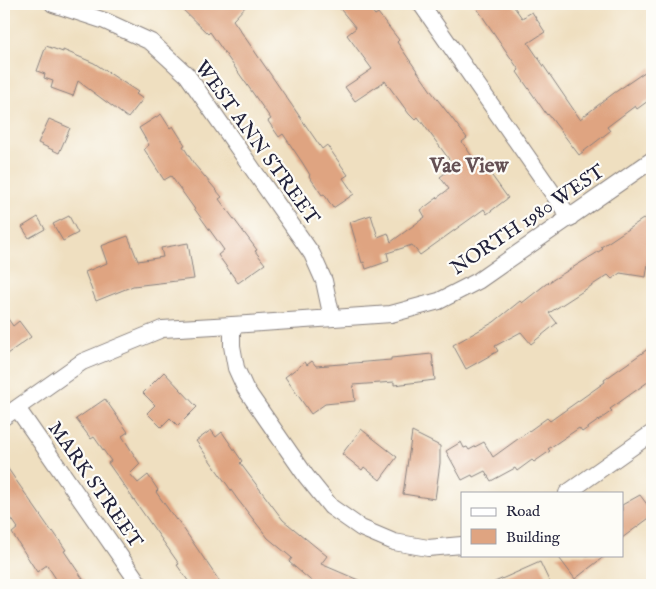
<svg xmlns="http://www.w3.org/2000/svg" width="656" height="589" viewBox="0 0 656 589" font-family="'IM FELL English',serif">
<style>
.building{fill:#dfa481}
.lines{fill:none;stroke-linecap:round;stroke-linejoin:round}
.minor-casing{stroke:#88807e;stroke-width:18}
.minor{stroke:#fff;stroke-width:16}
.labels{text-anchor:middle;stroke-width:4.5;stroke-linejoin:round;paint-order:stroke}
.street-label{font-size:20px;fill:#22223b;stroke:#fdfcf7}
.neighbourhood-label{font-size:21px;font-weight:bold;fill:#645054;stroke:#fdfcf7}
</style>
<rect width="100%" height="100%" fill="#fdfcf7"/>
<filter id="ink" filterUnits="userSpaceOnUse"><feTurbulence type="fractalNoise" baseFrequency=".02" numOctaves="2"/><feDisplacementMap in="SourceGraphic" scale="10" xChannelSelector="R" yChannelSelector="G"/><feConvolveMatrix kernelMatrix="1 2 1 2 8 2 1 2 1" color-interpolation-filters="sRGB"/></filter>
<filter id="wash" filterUnits="userSpaceOnUse"><feTurbulence type="fractalNoise" baseFrequency=".0096" numOctaves="4" result="noise"/><feDisplacementMap in="SourceGraphic" scale="20" xChannelSelector="R" yChannelSelector="G"/><feGaussianBlur stdDeviation="1.12" result="paint"/><feColorMatrix in="noise" values="0 0 0 0 0 0 0 0 0 0 0 0 0 0 0 0 0 1.4 0 .05"/><feComposite in="paint" operator="in"/></filter>
<g filter="url(#wash)">
<rect width="100%" height="100%" fill="#efdfc0"/>
<g id="blocks">
<path class="building" d="M177,4H248L233,20L322,149L327,145L348,175L343,178L354,194L333,208L324,194L322,195L309,176L310,175L302,162L283,134L279,137L268,121L271,119L210,32L208,34Z
M336,4H366L375,15L378,13L399,40L397,42L431,91L467,138L462,142L483,172L487,169L508,198L487,214L484,209L420,255L412,245L387,253L389,261L366,269L364,262L362,263L350,222L371,215L378,237L388,233L391,242L425,217L421,210L449,189L440,177L454,166L418,117L415,120L409,114L385,81L355,101L345,87L372,69L347,35L356,28Z
M474,4H512L522,18L532,12L545,32L528,43L580,119L614,93L652,67V98L637,109L635,106L607,127L610,131L579,155L548,114L547,115L517,72L519,70Z
M46,46L63,52V50L94,63L138,92L136,94L143,99L128,118L78,81L73,96L51,88L53,81L44,78L45,74L37,71Z
M161,114L170,128L173,126L185,145L183,146L194,164L222,197L219,199L257,250L255,251L265,264L238,283L218,255L224,250L171,176L164,180L144,149L149,145L139,128Z
M49,119L70,128L59,153L38,143Z
M652,213V238L646,277L620,273L612,279L608,275L549,313L557,323L531,344L521,332L495,346L498,351L466,369L453,345L494,322L520,301L522,303L546,284L603,249L601,247Z
M69,216L78,233L63,241L53,224Z
M38,217L45,229L29,238L22,227Z
M128,236L138,261L163,257L161,248L188,243L194,279L133,286L96,301L85,272L107,263L101,246Z
M4,313L13,326L19,321L31,337L4,356Z
M652,346V379L610,409L612,411L582,432L579,428L548,449L550,451L534,462L532,460L517,471L515,468L491,481L485,471L473,477L472,475L462,480L446,451L461,442L464,448L467,447L469,450L484,442L493,457L547,418L550,421L605,382L604,380Z
M432,354L435,380L394,385V382L353,385L355,401L325,404L311,414L285,377L305,362L307,365L312,361L316,366L391,360V358Z
M164,372L197,407L178,426L170,418L161,427L147,413L155,405L143,393Z
M105,399L128,432L122,436L140,464L130,474L138,483L148,475L158,490L156,492L176,520L177,519L222,585H191L177,565L179,564L108,463L111,461L94,437L91,439L76,419Z
M361,429L397,457L380,480L364,467L362,470L342,454Z
M211,430L216,437L222,432L242,461L240,463L283,520L327,556L321,564L370,585H316L289,562L292,558L268,538L238,500L196,441Z
M412,432L440,446V463L435,499L403,494Z
M4,463L52,532L53,531L66,550L64,551L87,585H60L47,565L37,572L12,533L18,528L4,508Z
M640,495L652,511V516L622,538V505Z
M557,555H606L575,579Z
M540,562L551,585H488Z"/>
</g>
</g>
<g filter="url(#ink)">
<use href="#blocks" fill-opacity="0" stroke="#88807e" stroke-width="1"/>
<g class="lines">
<defs>
<path id="minor" d="M53,4L105,21L151,42L187,75L312,254L324,281L332,318
M421,4L570,218
M232,325V346L236,368L245,388L306,476L331,507L361,528L394,542L428,548L462,545
M17,408L140,585
M4,417L82,362L162,329L232,325L391,314L439,301L478,281L652,160
M567,493L652,433"/>
</defs>
<use href="#minor" class="minor-casing"/>
<use href="#minor" class="minor"/>
</g>
</g>
<g class="labels">
<g class="street-label">
<text transform="translate(258 142) rotate(54)" y="7">WEST ANN STREET</text>
<text transform="translate(527 219) rotate(-34)" y="7">NORTH 1980 WEST</text>
<text transform="translate(96 484) rotate(55)" y="7">MARK STREET</text>
</g>
<g class="neighbourhood-label">
<text x="469" y="172">Vae View</text>
</g>
</g>
<rect width="656" height="589" fill="none" stroke="#fdfcf7" stroke-width="20"/>
<rect x="461" y="492" width="162" height="65" fill="#fdfcf7" stroke="#a5a5ac"/>
<rect x="471" y="508" width="25" height="8" fill="#ffffff" stroke="#a5a5ac"/>
<text x="506" y="516" font-size="15" fill="#22223b">Road</text>
<rect x="471" y="529" width="25" height="15" fill="#dfa481" stroke="#a5a5ac"/>
<text x="506" y="542" font-size="15" fill="#22223b">Building</text>
</svg>
